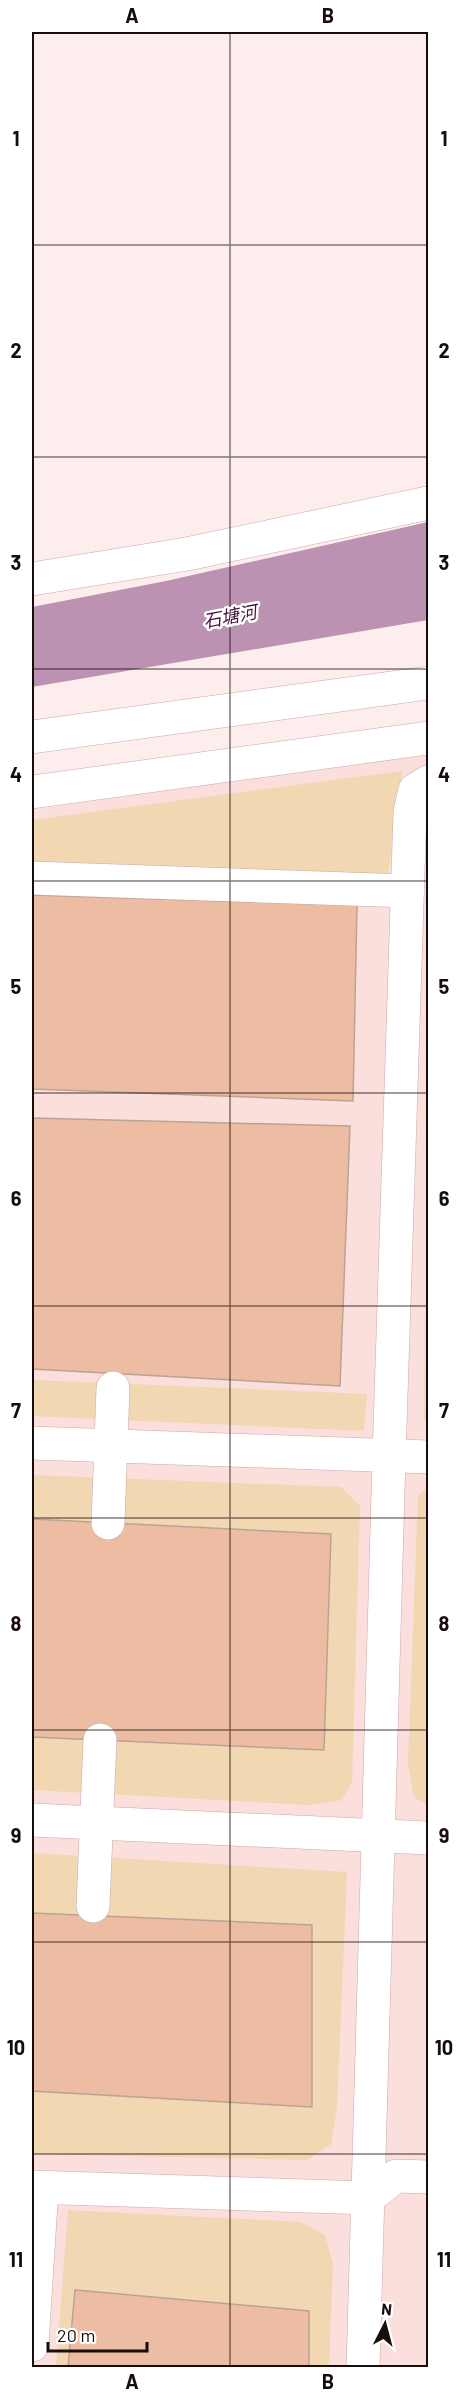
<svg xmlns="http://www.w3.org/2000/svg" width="460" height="2399" viewBox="0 0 460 2399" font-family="Barlow,'Noto Sans SC',sans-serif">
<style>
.built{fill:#fadfdc}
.green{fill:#f1d7b2}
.water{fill:#bc92b2}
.building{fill:#ecbda2;stroke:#bda293;stroke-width:1.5}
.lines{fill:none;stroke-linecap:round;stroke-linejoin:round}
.minor-casing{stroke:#caa9a6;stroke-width:34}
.minor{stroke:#fff;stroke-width:33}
.grid{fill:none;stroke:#180d0c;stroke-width:1.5;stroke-opacity:0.55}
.labels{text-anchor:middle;stroke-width:5;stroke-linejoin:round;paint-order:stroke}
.water-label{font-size:18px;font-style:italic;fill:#45123c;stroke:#fff}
.neatline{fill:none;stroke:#180d0c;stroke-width:2}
.grid-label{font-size:20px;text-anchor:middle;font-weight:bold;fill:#180d0c}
</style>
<rect width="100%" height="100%" fill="#fdeeed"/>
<path class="built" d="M428,750V2367L32,2368V810Z"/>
<path class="green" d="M402,771L388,876L32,864V820Z
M428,1129V1421L424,1419Z
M32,1380L367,1394L364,1431L32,1416Z
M32,1475L341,1487L360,1506L352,1782L342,1800L310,1805L32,1790Z
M428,1488V1806L414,1797L408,1765L418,1495Z
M32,1853L347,1872L337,2108L331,2144L308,2160L32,2154Z
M68,2210L301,2222L325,2235L333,2264L329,2367L56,2368Z"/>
<path class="water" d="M428,522V620L32,687V607L166,581Z"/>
<path class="building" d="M32,895L357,905L353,1101L32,1089Z
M32,1118L350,1126L340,1386L32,1369Z
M32,1519L331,1534L324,1750L32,1737Z
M32,1913L312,1925V2107L32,2091Z
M75,2290L309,2311V2368H68Z
M428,2299V2368H427Z"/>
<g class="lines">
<defs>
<path id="minor" d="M32,579L187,554L428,503
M32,737L428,683
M32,792L428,738
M32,878L408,891
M32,1443L428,1457
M108,1523L113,1388
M32,1820L428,1838
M93,1906L100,1740
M32,2187L368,2198L396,2176L428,2177
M32,2345L42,2187
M363,2368L389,1457L410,812L415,790L428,782"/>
</defs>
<use href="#minor" class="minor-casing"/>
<use href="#minor" class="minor"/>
</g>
<path class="grid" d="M230,32V2368M32,245H428M32,457H428M32,669H428M32,881H428M32,1093H428M32,1306H428M32,1518H428M32,1730H428M32,1942H428M32,2154H428"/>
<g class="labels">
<g class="water-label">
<text transform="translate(230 617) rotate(-11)" y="6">石塘河</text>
</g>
</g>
<rect width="460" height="2399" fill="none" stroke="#ffffff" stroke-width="66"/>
<g transform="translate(385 2324) rotate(6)" stroke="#ffffff" stroke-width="4.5" paint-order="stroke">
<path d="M0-4.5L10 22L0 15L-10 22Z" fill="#180d0c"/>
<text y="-9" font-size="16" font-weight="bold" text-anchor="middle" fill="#180d0c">N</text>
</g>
<path d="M48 2342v9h99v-9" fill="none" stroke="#180d0c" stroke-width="3"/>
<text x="57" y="2342" font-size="18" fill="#180d0c" stroke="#ffffff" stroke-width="4.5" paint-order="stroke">20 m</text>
<rect x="33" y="33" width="394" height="2333" class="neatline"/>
<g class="grid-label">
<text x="132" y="23">A</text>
<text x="328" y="23">B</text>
<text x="16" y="146">1</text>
<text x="444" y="146">1</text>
<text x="16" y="358">2</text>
<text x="444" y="358">2</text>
<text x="16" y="570">3</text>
<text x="444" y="570">3</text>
<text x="16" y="782">4</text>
<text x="444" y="782">4</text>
<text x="16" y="994">5</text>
<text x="444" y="994">5</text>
<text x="16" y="1206">6</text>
<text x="444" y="1206">6</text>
<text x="16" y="1418">7</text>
<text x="444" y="1418">7</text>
<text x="16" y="1631">8</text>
<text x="444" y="1631">8</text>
<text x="16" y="1843">9</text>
<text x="444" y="1843">9</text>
<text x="16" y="2055">10</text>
<text x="444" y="2055">10</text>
<text x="16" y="2267">11</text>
<text x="444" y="2267">11</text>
<text x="132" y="2389">A</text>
<text x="328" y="2389">B</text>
</g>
</svg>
